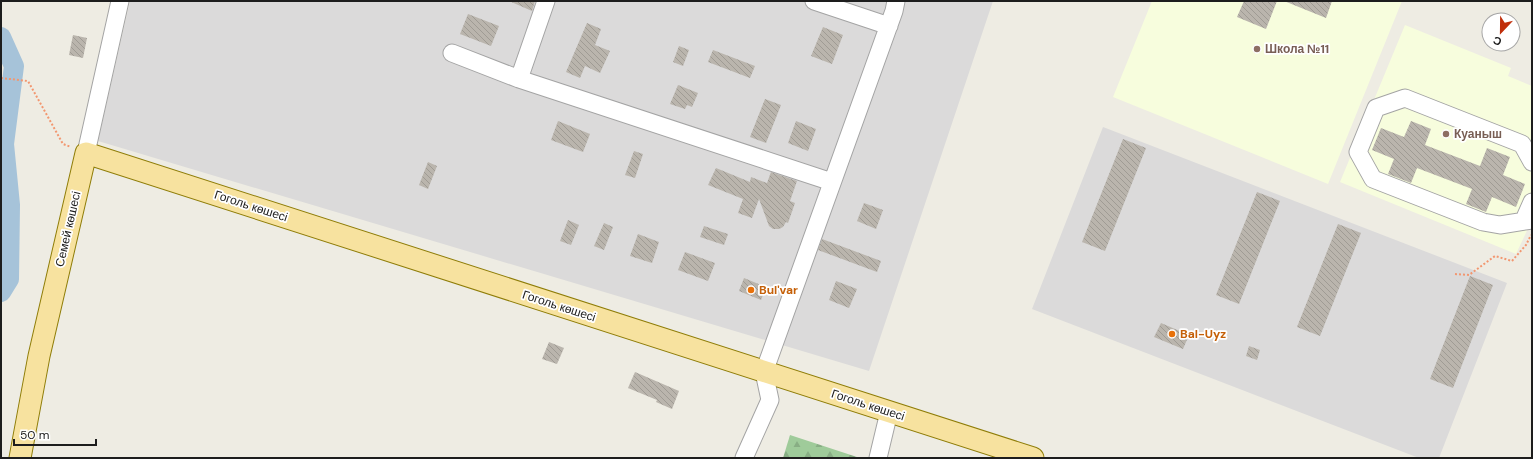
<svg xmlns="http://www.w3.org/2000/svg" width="1533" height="459" viewBox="0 0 1533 459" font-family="'DM Sans',sans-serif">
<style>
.residential{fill:#dbdada}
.education{fill:#f7fddd}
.forest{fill:url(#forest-firs)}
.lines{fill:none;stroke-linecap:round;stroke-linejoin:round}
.river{stroke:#a6c3d9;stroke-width:20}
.building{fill:url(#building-back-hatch)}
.minor-casing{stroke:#a4a4a4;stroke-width:19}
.major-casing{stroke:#8f7d08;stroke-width:23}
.path{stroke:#f29770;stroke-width:2;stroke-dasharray:2 2;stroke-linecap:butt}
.minor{stroke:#fff;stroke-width:17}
.major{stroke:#f7e29f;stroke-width:21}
.education-dot{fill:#8d6e63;stroke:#fff;stroke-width:1.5}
.food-dot{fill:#e8710a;stroke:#fff;stroke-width:1.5}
.labels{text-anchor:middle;stroke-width:3.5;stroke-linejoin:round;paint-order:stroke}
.education-label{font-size:12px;font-weight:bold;fill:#785e54;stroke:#fff;text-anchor:start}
.street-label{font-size:12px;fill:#1d1d1d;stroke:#fff}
.food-label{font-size:12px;font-weight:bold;fill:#c56008;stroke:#fff;text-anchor:start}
</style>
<defs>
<pattern id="forest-firs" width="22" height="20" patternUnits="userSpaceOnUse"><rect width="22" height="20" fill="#9fcb9a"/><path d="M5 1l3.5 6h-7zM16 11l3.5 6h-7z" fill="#88ae84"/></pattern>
<pattern id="building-back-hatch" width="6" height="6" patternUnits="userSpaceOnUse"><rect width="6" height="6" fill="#bab5ad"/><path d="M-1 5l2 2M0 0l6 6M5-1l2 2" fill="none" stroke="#9f9b94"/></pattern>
</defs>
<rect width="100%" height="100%" fill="#eeece3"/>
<path class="residential" d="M130,1H993L869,371L98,141Z
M1103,127L1507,283L1439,458H1419L1032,309Z"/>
<path class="education" d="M1152,1H1402L1328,184L1113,97Z
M1405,25L1511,68L1508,76L1532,86V220L1516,254L1340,182Z"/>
<path class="forest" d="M790,435L860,458H783Z"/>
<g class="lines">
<path class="river" d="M1,37L14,66L4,144L10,205L9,279L1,292"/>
</g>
<path class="building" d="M509,1H535L532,11Z
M1244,1H1277L1266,29L1237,17Z
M1284,1H1332L1326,18Z
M468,14L499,26L491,46L460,34Z
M587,23L601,29L595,45L610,51L600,73L585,66L580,78L566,72Z
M823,27L843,35L832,64L811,56Z
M73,35L87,38L83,58L69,55Z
M679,46L689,50L683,66L673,62Z
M713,50L755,66L750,78L708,62Z
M678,85L698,93L692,107L687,105L685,109L670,104Z
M765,99L781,105L766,143L750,137Z
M558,121L590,134L583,152L551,140Z
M796,121L816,129L808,151L788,143Z
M1411,121L1431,129L1425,145L1480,166L1487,148L1510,157L1503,175L1525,184L1516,207L1492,197L1486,212L1466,204L1472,189L1417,168L1411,183L1388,174L1394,159L1372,150L1381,128L1404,137Z
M1123,139L1146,148L1105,251L1082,242Z
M634,151L643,154L635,178L625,175Z
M428,162L437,166L428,189L419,185Z
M716,168L750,182L751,177L767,183L771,172L797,181L790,201L795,203L788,223L786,222L783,227L779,229H773L769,226L759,199L752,218L738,213L743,199L708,185Z
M1257,192L1280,201L1239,304L1216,295Z
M864,203L883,210L876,229L857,221Z
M568,220L579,225L571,245L560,241Z
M604,223L613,227L604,250L594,246Z
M1338,224L1361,233L1320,336L1297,327Z
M704,226L728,234L724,245L700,237Z
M638,234L659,242L652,263L630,256Z
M822,239L881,261L877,272L818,250Z
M685,252L715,263L708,281L678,270Z
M1470,276L1493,285L1453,388L1430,379Z
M744,278L766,287L761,300L739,291Z
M836,281L857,289L849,308L829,300Z
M1161,323L1189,335L1183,349L1154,337Z
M549,342L564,348L557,364L542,359Z
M1249,346L1260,350L1257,360L1246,356Z
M635,372L679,391L672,409L656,402L657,400L628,388Z"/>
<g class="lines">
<defs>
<path id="minor" d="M814,1L889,26
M452,53L519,79L832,182
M519,79L546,1
M86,153L120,1
M1532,162L1522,144L1405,98L1376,108L1358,152L1373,179L1483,222L1500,225L1532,220
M1524,220L1532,202
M744,458L770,400L764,372L894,11L896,1
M878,458L889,412"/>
<path id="major" d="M20,458L39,356L86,153L1033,458"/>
</defs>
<use href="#minor" class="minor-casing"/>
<use href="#major" class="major-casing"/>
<path class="path" d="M1,78L28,81L63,144L71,147
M1455,274L1469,275L1495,256L1512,261L1526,245L1531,235"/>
<use href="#minor" class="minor"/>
<use href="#major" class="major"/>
</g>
<g class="education-dot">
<circle cx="1257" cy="49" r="4"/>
<circle cx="1446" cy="134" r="4"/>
</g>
<g class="food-dot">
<circle cx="751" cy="290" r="4"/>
<circle cx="1172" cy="334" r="4"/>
</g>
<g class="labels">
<g class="education-label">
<text x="1265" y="53">Школа №11</text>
<text x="1454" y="138">Куаныш</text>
</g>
<g class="street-label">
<text transform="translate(251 206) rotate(18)" y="4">Гоголь көшесі</text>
<text transform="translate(68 229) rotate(-77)" y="4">Семей көшесі</text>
<text transform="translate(559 306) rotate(18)" y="4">Гоголь көшесі</text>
<text transform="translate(868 405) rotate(18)" y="4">Гоголь көшесі</text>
</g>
<g class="food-label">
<text x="759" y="294">Bul'var</text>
<text x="1180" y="338">Bal-Uyz</text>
</g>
</g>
<rect width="1533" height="459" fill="none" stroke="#1d1d1d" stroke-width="4"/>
<g transform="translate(1501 32) rotate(202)"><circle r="19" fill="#ffffff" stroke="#a5a5a5"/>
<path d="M0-3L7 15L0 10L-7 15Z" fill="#c02e0a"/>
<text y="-6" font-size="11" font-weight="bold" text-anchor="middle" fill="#1d1d1d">С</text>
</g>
<path d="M14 439v6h82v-6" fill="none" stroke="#1d1d1d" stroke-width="2"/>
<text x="20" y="439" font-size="12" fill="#1d1d1d" stroke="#ffffff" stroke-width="3" paint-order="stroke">50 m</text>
</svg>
